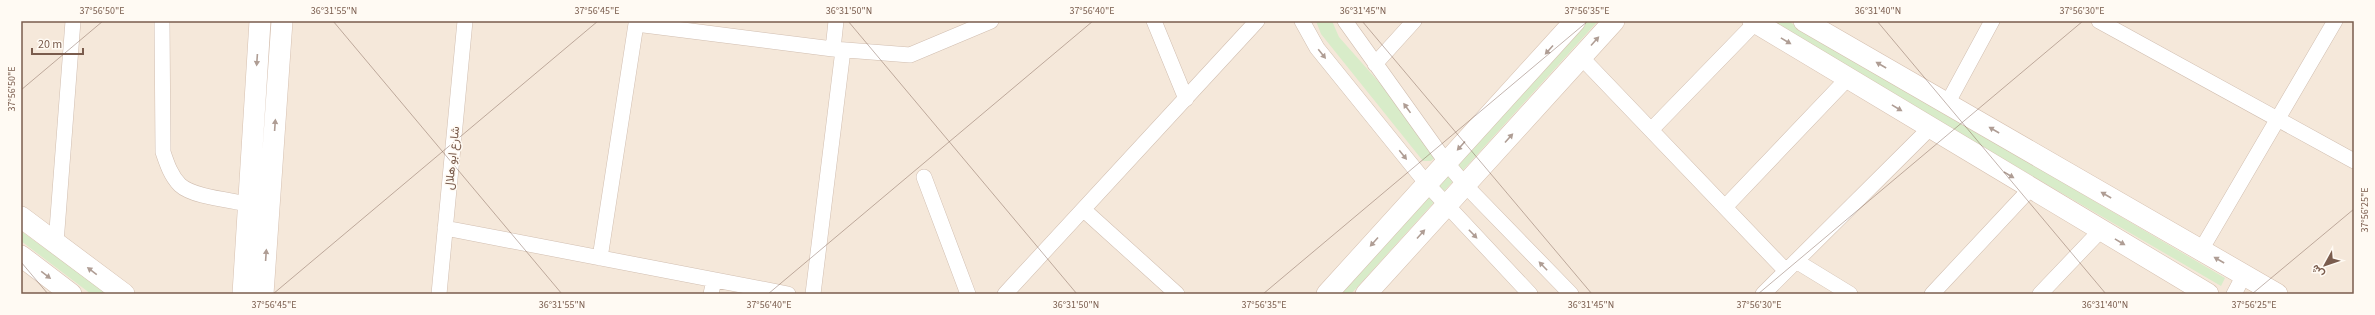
<svg xmlns="http://www.w3.org/2000/svg" width="2375" height="315" viewBox="0 0 2375 315" font-family="'Source Sans 3',Vazirmatn,sans-serif">
<style>
.residential{fill:#f5e8da}
.green{fill:#d8ecc9}
.lines{fill:none;stroke-linecap:round;stroke-linejoin:round}
.street-casing{stroke:#d1beb0;stroke-width:16}
.secondary-casing{stroke:#d6c0b0;stroke-width:22}
.street{stroke:#fff;stroke-width:15}
.secondary{stroke:#fff;stroke-width:21}
.oneway{fill:#af9d94}
.ticks{fill:none;stroke:#7a5c4d;stroke-width:1;stroke-opacity:0.45}
.labels{text-anchor:middle;stroke-width:3;stroke-linejoin:round;paint-order:stroke}
.street-label{font-size:12px;fill:#7a5c4d;stroke:#fffaf3}
.neatline{fill:none;stroke:#7a5c4d;stroke-width:1.5}
.ticks-label{font-size:10px;text-anchor:middle;fill:#7a5c4d}
</style>
<rect width="100%" height="100%" fill="#fdf6ec"/>
<path class="residential" d="M21,21H2354V294H21Z"/>
<path class="green" d="M1316,21H1332L1339,37L1438,149L1439,154L1431,161H1423L1321,34Z
M1586,21H1598L1351,294H1340Z
M1767,21H1788L2225,278L2221,286Z
M21,231L108,294H91L21,241Z"/>
<g class="lines">
<defs>
<path id="street" d="M162,21L163,152C167,164 171,176 180,185C193,197 230,200 248,204
M636,21V24L833,49L910,55L991,21
M1154,21L1186,99
M1302,21L1317,48L1427,184L1530,294
M1345,21L1446,162L1466,186L1571,294
M2099,21L2354,161
M833,49L836,21
M1581,57L1786,271
M1375,64L1414,21
M1947,104L1992,21
M1651,130L1755,23
M924,177L968,294
M1725,207L1848,78
M1084,210L1177,294
M445,228L788,294
M56,243L73,21
M2201,250L2335,21
M600,258L636,24
M1796,261L1850,294
M439,294L465,21
M711,294L714,280
M813,294L843,50
M1005,294L1257,21
M1763,294L1930,128
M1932,294L2031,188
M2040,294L2101,230
M2234,294L2244,275"/>
<path id="secondary" d="M1753,21L2208,294
M1804,21L2277,294
M21,217L124,294
M21,256L71,294
M243,294L260,21
M263,294L282,21
M1327,294L1575,21
M1366,294L1614,21"/>
</defs>
<use href="#street" class="street-casing"/>
<use href="#secondary" class="secondary-casing"/>
<use href="#street" class="street"/>
<use href="#secondary" class="secondary"/>
</g>
<defs><path id="oneway-solid" d="M-6-.8H1V-3.2L6.5 0L1 3.2V.8H-6Z"/></defs>
<g class="oneway">
<use href="#oneway-solid" transform="translate(1595 41) rotate(-48)"/>
<use href="#oneway-solid" transform="translate(1786 41) rotate(31)"/>
<use href="#oneway-solid" transform="translate(1549 50) rotate(132)"/>
<use href="#oneway-solid" transform="translate(1322 54) rotate(51)"/>
<use href="#oneway-solid" transform="translate(257 60) rotate(94)"/>
<use href="#oneway-solid" transform="translate(1881 65) rotate(-150)"/>
<use href="#oneway-solid" transform="translate(1407 108) rotate(-126)"/>
<use href="#oneway-solid" transform="translate(1897 108) rotate(31)"/>
<use href="#oneway-solid" transform="translate(275 125) rotate(-86)"/>
<use href="#oneway-solid" transform="translate(1994 130) rotate(-150)"/>
<use href="#oneway-solid" transform="translate(1509 138) rotate(-48)"/>
<use href="#oneway-solid" transform="translate(1461 146) rotate(132)"/>
<use href="#oneway-solid" transform="translate(1403 155) rotate(51)"/>
<use href="#oneway-solid" transform="translate(2009 175) rotate(31)"/>
<use href="#oneway-solid" transform="translate(2106 195) rotate(-150)"/>
<use href="#oneway-solid" transform="translate(1421 234) rotate(-48)"/>
<use href="#oneway-solid" transform="translate(1473 234) rotate(46)"/>
<use href="#oneway-solid" transform="translate(1374 242) rotate(132)"/>
<use href="#oneway-solid" transform="translate(2120 242) rotate(31)"/>
<use href="#oneway-solid" transform="translate(266 255) rotate(-86)"/>
<use href="#oneway-solid" transform="translate(2219 260) rotate(-150)"/>
<use href="#oneway-solid" transform="translate(1543 266) rotate(-134)"/>
<use href="#oneway-solid" transform="translate(92 271) rotate(-143)"/>
<use href="#oneway-solid" transform="translate(46 275) rotate(37)"/>
</g>
<path class="ticks" d="M333,21L562,294M848,21L1077,294M1362,21L1592,294M1877,21L2106,294M21,90L103,21M21,262L48,294M273,294L598,21M768,294L1093,21M1263,294L1588,21M1758,294L2083,21M2252,294L2354,209"/>
<g class="labels">
<g class="street-label">
<text transform="translate(452 158) rotate(-84)" y="4">شارع ابو هلال</text>
</g>
</g>
<rect width="2375" height="315" fill="none" stroke="#fffaf3" stroke-width="44"/>
<g transform="translate(2325 265) rotate(230)" stroke="#fffaf3" stroke-width="3" paint-order="stroke">
<path d="M0-3L7 15L0 10L-7 15Z" fill="#7a5c4d"/>
<text y="-6" font-size="11" font-weight="bold" text-anchor="middle" fill="#7a5c4d">ش</text>
</g>
<path d="M32 48v6h51v-6" fill="none" stroke="#7a5c4d" stroke-width="2"/>
<text x="38" y="48" font-size="12" fill="#7a5c4d" stroke="#fffaf3" stroke-width="3" paint-order="stroke">20 m</text>
<rect x="22" y="22" width="2331" height="271" class="neatline"/>
<g class="ticks-label">
<text x="102" y="14">37°56'50"E</text>
<text x="334" y="14">36°31'55"N</text>
<text x="597" y="14">37°56'45"E</text>
<text x="849" y="14">36°31'50"N</text>
<text x="1092" y="14">37°56'40"E</text>
<text x="1363" y="14">36°31'45"N</text>
<text x="1587" y="14">37°56'35"E</text>
<text x="1878" y="14">36°31'40"N</text>
<text x="2082" y="14">37°56'30"E</text>
<text transform="translate(11 89) rotate(-90)" y="4">37°56'50"E</text>
<text transform="translate(2364 210) rotate(-90)" y="4">37°56'25"E</text>
<text x="274" y="308">37°56'45"E</text>
<text x="562" y="308">36°31'55"N</text>
<text x="769" y="308">37°56'40"E</text>
<text x="1076" y="308">36°31'50"N</text>
<text x="1264" y="308">37°56'35"E</text>
<text x="1591" y="308">36°31'45"N</text>
<text x="1759" y="308">37°56'30"E</text>
<text x="2105" y="308">36°31'40"N</text>
<text x="2254" y="308">37°56'25"E</text>
</g>
</svg>
